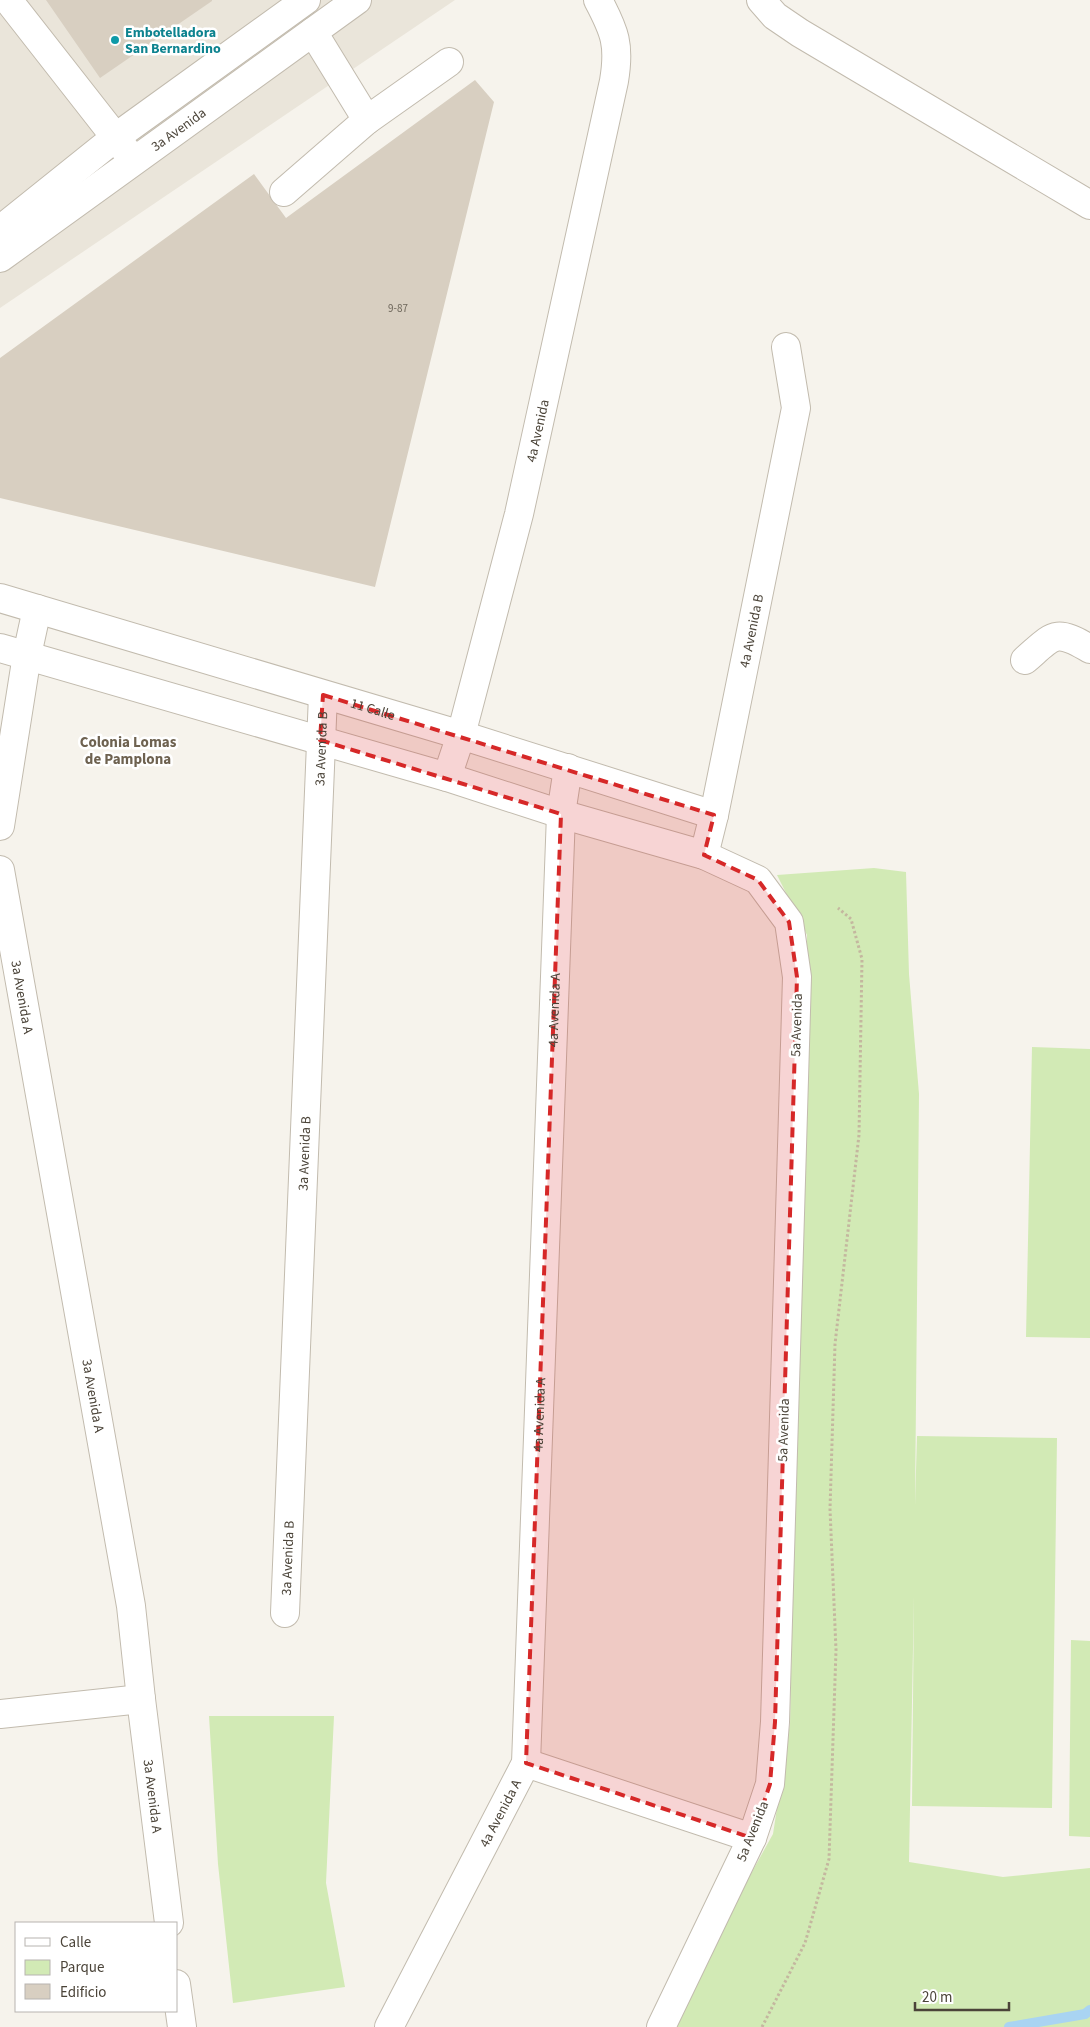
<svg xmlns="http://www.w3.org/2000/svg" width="1090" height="2027" viewBox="0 0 1090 2027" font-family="'Source Sans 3',sans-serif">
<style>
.residential{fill:#eae5da}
.green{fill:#d2eab5}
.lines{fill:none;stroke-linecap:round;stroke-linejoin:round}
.stream{stroke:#a9d4f2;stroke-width:10}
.building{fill:#d8cfc1}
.minor-casing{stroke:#c2bbae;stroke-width:30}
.path{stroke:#c4b79f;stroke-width:3;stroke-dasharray:2.5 2.5;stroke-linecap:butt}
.minor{stroke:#fff;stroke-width:28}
.marked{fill:#d62828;fill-opacity:0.2;stroke:#d62828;stroke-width:4;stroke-dasharray:10 6;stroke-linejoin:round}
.culture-dot{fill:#0f9aa8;stroke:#fff;stroke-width:2}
.labels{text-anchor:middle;stroke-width:5;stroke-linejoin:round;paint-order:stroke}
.number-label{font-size:11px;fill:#6e675b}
.culture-label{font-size:14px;font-weight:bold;fill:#0d838f;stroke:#fff;text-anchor:start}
.street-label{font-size:14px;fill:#4b4439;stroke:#fff}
.neighbourhood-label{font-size:15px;font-weight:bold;fill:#6e6250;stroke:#fff}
</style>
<rect width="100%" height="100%" fill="#f6f3ec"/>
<path class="residential" d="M0,0H455L0,308Z"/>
<path class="green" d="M874,868L906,872L909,974L919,1094L915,1505L917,1436L1057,1438L1052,1808L912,1806L914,1595L909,1862L1003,1877L1090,1868V2027H675L729,1913L773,1834L790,1724L807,935L777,875Z
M1032,1047L1090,1049V1338L1026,1337Z
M1071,1640L1090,1641V1837L1069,1836Z
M209,1716H334L326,1883L345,1987L233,2003L218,1864Z"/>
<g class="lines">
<path class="stream" d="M1009,2027L1085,2014L1090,2010"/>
</g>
<path class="building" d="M46,0H212V1L100,78Z
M475,80L494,102L375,587L0,498V358L254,174L286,218Z"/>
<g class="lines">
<defs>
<g id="minor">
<path d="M8,0L127,152"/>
<path d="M761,0L775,16L800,33L1090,205"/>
<path d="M313,32L367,120L449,62"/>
<path d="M284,192L367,120"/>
<path d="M0,230L116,137L306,0"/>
<path id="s1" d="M0,258L357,0"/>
<path id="s2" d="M0,598L461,735L714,815"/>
<path d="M0,648L447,777L561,814L704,855L758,880L789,922L797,977L775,1722L770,1784L752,1838L661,2027"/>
<path d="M1025,660C1054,635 1054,628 1090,649"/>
<path id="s3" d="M447,777L461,735L519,514L614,81C620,45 615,32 598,0"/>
<path d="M0,826L27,655L37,609"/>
<path id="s4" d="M704,855L714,815L796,408L786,347"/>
<path id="s5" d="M0,870L131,1606L141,1699L169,1923"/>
<path id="s6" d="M285,1613L323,695"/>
<path d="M0,1714L141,1699"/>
<path d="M526,1763L752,1838"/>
<path d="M176,1984L182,2027"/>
<path id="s7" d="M389,2027L526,1763L561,814L568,768"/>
</g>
</defs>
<use href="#minor" class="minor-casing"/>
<path class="path" d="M762,2027L805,1943L829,1859L836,1650L830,1509L835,1344L859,1135L862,959L851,919L838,908"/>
<use href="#minor" class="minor"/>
</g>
<path class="marked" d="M323,695L714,815L704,855L758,880L789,922L797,977L775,1722L770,1784L752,1838L526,1763L561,814L320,740Z"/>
<circle class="culture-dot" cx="115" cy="40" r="5"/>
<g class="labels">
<g class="number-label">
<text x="398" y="312">9-87</text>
</g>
<g class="culture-label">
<text x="125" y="37">Embotelladora<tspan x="125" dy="16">San Bernardino</tspan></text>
</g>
<g class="street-label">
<text dy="5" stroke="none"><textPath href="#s1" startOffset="220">3a Avenida</textPath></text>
<text dy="5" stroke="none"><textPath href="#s3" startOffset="358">4a Avenida</textPath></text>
<text dy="5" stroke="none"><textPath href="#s4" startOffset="229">4a Avenida B</textPath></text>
<text dy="5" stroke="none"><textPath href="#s2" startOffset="389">11 Calle</textPath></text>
<text dy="5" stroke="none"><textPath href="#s6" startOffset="865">3a Avenida B</textPath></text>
<text dy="5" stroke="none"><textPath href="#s5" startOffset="129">3a Avenida A</textPath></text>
<text dy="5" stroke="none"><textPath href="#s7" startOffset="1051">4a Avenida A</textPath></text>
<text transform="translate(796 1025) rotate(-88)" y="5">5a Avenida</text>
<text dy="5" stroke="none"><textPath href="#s6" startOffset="460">3a Avenida B</textPath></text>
<text dy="5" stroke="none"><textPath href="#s5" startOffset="534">3a Avenida A</textPath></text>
<text dy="5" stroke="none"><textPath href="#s7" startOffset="646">4a Avenida A</textPath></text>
<text transform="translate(783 1430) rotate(-88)" y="5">5a Avenida</text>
<text dy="5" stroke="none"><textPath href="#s6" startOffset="55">3a Avenida B</textPath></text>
<text dy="5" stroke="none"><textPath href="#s5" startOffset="939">3a Avenida A</textPath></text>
<text dy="5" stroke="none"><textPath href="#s7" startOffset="241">4a Avenida A</textPath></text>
<text transform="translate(752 1831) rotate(-68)" y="5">5a Avenida</text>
</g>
<g class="neighbourhood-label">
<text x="128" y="747">Colonia Lomas<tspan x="128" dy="17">de Pamplona</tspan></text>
</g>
</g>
<rect x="15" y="1922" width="162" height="90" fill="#ffffff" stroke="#b7b4b0"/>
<rect x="25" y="1938" width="25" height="8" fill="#ffffff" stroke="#b7b4b0"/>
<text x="60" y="1947" font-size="15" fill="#4b4439">Calle</text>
<rect x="25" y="1960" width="25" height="15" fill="#d2eab5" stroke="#b7b4b0"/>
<text x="60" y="1972" font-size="15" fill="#4b4439">Parque</text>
<rect x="25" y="1984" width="25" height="15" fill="#d8cfc1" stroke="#b7b4b0"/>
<text x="60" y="1997" font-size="15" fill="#4b4439">Edificio</text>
<path d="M915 2002v8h94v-8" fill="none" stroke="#4b4439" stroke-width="2.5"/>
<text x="922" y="2002" font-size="15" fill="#4b4439" stroke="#ffffff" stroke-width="4" paint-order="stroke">20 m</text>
</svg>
